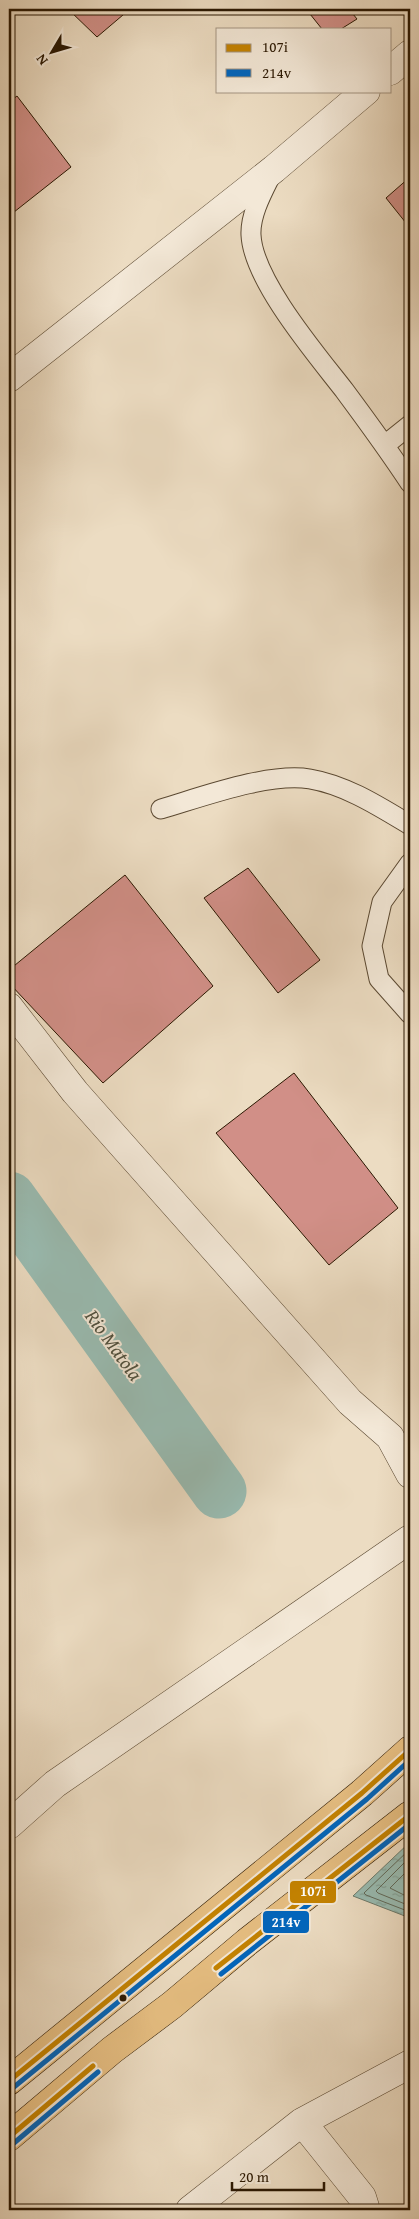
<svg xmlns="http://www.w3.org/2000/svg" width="419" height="2219" viewBox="0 0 419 2219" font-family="'Gentium Book Plus',serif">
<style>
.water{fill:url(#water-ripples);stroke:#6d7a6b}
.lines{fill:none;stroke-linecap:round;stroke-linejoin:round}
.shore{stroke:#626a5a;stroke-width:1}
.river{stroke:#99bcb2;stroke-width:55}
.building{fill:#d18f87;stroke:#2a1701}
.lane-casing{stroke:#5a4831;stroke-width:21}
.street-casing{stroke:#5a4831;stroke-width:29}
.highway-casing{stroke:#2a1701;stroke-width:29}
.lane{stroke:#f3e8d7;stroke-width:19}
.street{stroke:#f3e8d7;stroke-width:28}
.highway{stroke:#e6be81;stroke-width:28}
.bus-1-casing{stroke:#f3e8d7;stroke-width:9}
.bus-2-casing{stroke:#f3e8d7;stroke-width:9}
.bus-1{stroke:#c48200;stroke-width:5}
.bus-2{stroke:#0065bd;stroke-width:5}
.bus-dot{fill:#2a1701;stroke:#f3e8d7;stroke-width:2}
.labels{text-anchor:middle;stroke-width:4;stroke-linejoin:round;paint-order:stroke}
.water-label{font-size:20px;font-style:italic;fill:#51513f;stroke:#f3e8d7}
.line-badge{stroke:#f3e8d7;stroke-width:2}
.badge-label{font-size:14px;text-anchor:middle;font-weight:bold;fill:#fff}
</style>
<defs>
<pattern id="water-ripples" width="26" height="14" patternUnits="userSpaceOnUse" patternTransform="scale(1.25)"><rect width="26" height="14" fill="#99bcb2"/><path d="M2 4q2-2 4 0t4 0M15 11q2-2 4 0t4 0" fill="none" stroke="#84a197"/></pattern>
</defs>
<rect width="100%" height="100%" fill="#ecdcc2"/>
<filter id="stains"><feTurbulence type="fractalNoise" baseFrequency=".004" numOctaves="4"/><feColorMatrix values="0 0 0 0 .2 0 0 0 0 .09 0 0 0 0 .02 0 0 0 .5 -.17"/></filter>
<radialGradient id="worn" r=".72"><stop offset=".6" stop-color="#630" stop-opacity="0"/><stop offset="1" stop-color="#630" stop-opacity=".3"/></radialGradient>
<path class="water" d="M410,1842V1918L353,1896Z"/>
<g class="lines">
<path class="shore" d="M410,1849L364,1893L366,1895L410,1912
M410,1857L376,1891L378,1893L410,1906
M410,1868L390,1888L410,1898"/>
<path class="river" d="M9,1199L219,1491"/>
</g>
<path class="building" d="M68,9H130L97,37Z
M306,9H349L357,19L341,29H322Z
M17,96L71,167L9,216V102Z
M410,177V228L386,198Z
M248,868L320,960L278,993L204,898Z
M125,875L213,986L103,1083L9,983V970Z
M294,1073L398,1208L329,1265L216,1133Z"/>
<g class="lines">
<defs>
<path id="lane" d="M271,175C262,193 250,215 251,235C253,280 316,354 344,390C367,421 389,451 410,483
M385,445L410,425
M161,809C202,797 269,772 310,779C346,785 380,807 410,825
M410,863L382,902L372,946L379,979L410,1014"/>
<path id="street" d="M390,71L410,54
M9,378L274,169L366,91
M9,1007L75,1092L350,1402L390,1437L410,1474
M9,1825L55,1784L410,1539
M302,2122L362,2197L366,2210
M190,2210L302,2122L410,2064"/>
<path id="highway" d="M9,2081L362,1793L410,1750
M9,2137L112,2050L172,2005L247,1942L410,1815"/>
</defs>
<use href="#lane" class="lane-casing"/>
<use href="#street" class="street-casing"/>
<use href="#highway" class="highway-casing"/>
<use href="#lane" class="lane"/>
<use href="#street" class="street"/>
<use href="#highway" class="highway"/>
<defs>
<path id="bus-1" d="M216,1968L410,1815
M9,2081L362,1793L410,1750
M9,2137L93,2066"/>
<path id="bus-2" d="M221,1974L410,1824
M14,2087L367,1799L410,1760
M14,2143L98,2072"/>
</defs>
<use href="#bus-1" class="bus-1-casing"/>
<use href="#bus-2" class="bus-2-casing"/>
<use href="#bus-1" class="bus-1"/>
<use href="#bus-2" class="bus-2"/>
</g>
<circle class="bus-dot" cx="123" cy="1998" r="4.5"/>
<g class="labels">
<g class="water-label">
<text transform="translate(114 1345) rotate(54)" y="7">Rio Matola</text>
</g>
</g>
<g class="line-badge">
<rect x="289" y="1880" width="48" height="24" rx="5" fill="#c48200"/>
<rect x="262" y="1910" width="48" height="24" rx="5" fill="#0065bd"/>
</g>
<g class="badge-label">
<text x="313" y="1896">107i</text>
<text x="286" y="1927">214v</text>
</g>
<rect width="419" height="2219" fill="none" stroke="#ecdcc2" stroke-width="30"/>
<rect x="10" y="10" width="399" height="2199" fill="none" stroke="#2a1701" stroke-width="2.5"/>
<rect x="15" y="15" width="389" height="2189" fill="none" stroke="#2a1701"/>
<rect x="216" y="28" width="175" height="65" fill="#f3e8d7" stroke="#a39481"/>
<rect x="226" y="44" width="25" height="8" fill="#c48200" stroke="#a39481"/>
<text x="262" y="52" font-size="15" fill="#2a1701">107i</text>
<rect x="226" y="69" width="25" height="8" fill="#0065bd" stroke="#a39481"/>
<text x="262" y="78" font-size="15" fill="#2a1701">214v</text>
<g transform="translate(52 52) rotate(232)" stroke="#f3e8d7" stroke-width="4" paint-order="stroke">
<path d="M0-4L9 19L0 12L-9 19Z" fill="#2a1701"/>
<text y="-8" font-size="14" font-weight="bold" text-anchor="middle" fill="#2a1701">N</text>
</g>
<path d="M232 2182v8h92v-8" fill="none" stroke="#2a1701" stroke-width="2.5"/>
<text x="239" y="2182" font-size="15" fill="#2a1701" stroke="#f3e8d7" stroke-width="4" paint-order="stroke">20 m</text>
<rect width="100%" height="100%" filter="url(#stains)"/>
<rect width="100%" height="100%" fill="url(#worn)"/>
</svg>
